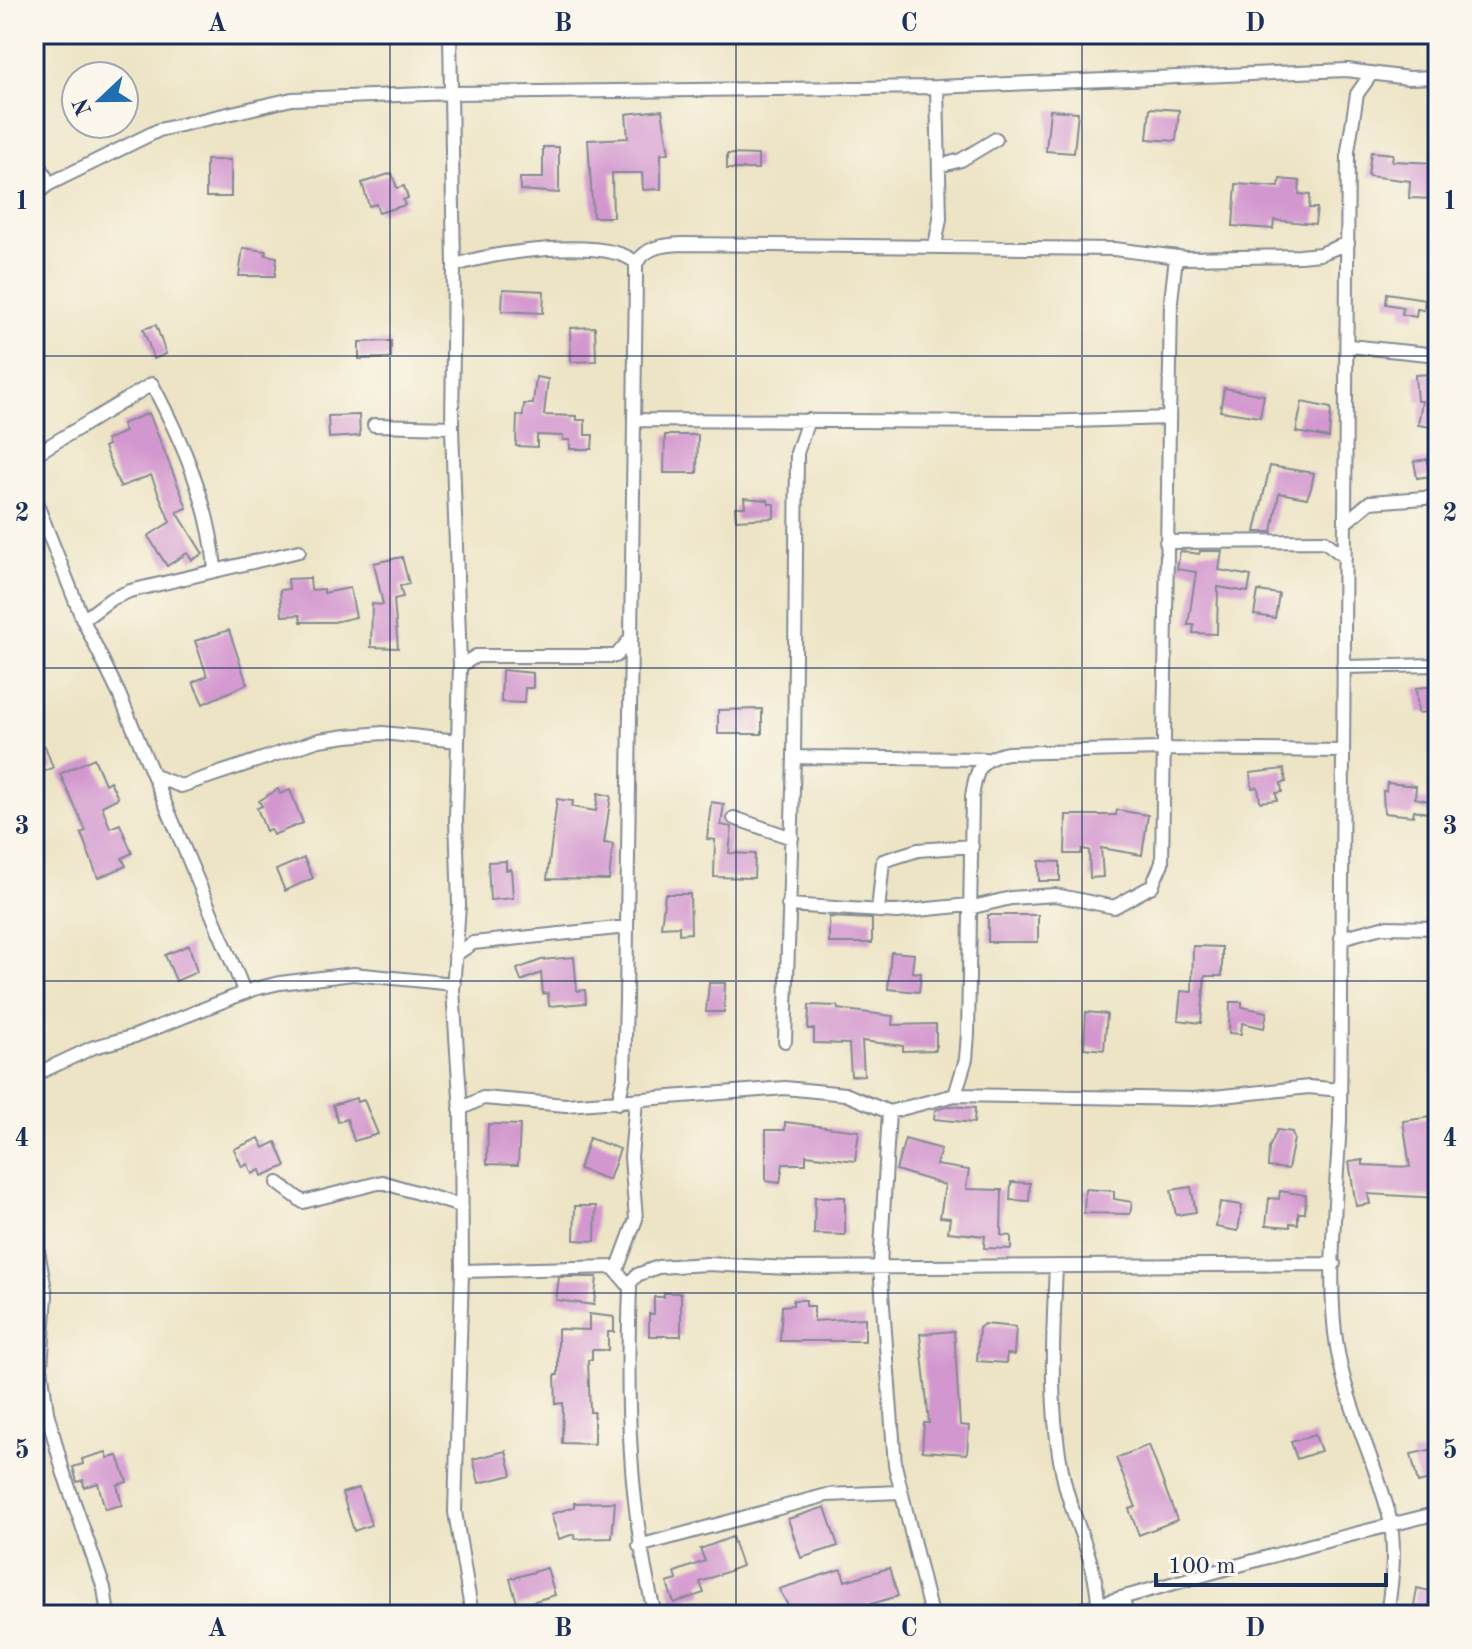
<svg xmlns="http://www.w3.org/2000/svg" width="1472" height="1649" viewBox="0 0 1472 1649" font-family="'Old Standard TT',serif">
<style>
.building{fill:#d397cf}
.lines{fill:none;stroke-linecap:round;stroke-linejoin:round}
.street-casing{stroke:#848a92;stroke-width:16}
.street{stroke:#fff;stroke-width:12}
.grid{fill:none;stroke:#1b2f5e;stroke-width:2;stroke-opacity:0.55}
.neatline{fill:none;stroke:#1b2f5e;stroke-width:3}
.grid-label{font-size:26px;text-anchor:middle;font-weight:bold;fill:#1b2f5e}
</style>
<rect width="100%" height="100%" fill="#fbf7ec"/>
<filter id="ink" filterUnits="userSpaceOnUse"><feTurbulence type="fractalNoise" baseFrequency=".0125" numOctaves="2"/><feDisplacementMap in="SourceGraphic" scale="16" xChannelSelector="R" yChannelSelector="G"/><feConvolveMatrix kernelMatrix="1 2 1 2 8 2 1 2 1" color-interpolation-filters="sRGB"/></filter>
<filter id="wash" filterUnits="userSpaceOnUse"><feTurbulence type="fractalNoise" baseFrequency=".006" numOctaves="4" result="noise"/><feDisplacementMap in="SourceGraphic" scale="32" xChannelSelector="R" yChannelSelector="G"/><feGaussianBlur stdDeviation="1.8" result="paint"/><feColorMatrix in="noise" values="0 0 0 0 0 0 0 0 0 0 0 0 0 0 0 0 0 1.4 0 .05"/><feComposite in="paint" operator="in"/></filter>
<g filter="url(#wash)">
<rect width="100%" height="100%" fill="#ede4c5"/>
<g id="blocks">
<path class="building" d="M1150,108L1179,110L1176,141L1147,139Z
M662,110L669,153L661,154V189L643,190L642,173H612L613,217H593L588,140L628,138L626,114Z
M1050,110L1078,112L1074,153L1046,151Z
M543,147H559V193L520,190V178H543Z
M1371,152L1393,154L1392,161L1436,163L1434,199L1409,198L1410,181L1368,176Z
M727,154L758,155V169H727Z
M206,160H231V197H206Z
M392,173L397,188L404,186L408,198L403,200L405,205L379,213L376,204L369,206L362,183Z
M1280,179L1300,181L1299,194L1310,195L1309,208H1317L1315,224L1274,220L1273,229L1233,226L1236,184L1279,187Z
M243,248L266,251L265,255L277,257L275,276H239Z
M503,289L544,291L543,313L502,311Z
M1387,293L1425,299L1424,310L1417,309L1416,317L1402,314L1403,307L1386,304Z
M156,325L166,354L154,359L143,329Z
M595,327L596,361L571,362L570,328Z
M391,341V358L359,359V342Z
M1433,374L1438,411V428L1418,425L1422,401H1417L1415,375Z
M536,377L548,379L544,415L577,416V420H585V435H593L592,449H570V440H563V436L537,435V447L516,446L517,415L523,416L524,404H533Z
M1224,388L1264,395L1260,417L1220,411Z
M1302,402L1331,408L1329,438L1296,432Z
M149,413L187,508L177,512L203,554L192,560L187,553L167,566L148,536L170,522L151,475L120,487L104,447L108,445L106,440L125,432L122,424Z
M359,415L360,436L329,438L328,416Z
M665,435H698L697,473H664Z
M1428,459V463L1438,461V475L1417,478L1414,461Z
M1270,466L1314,473L1311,488L1307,498L1279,493L1272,532H1255Z
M744,498L768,500L769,504H774V518L736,520L735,507H745Z
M1180,551L1199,554L1200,551H1222L1219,570L1251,576L1248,592L1218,587L1217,634L1193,633L1194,625H1188L1196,572L1177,569Z
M402,557L409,584L400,586L403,597L394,599L398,648L371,647L372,604L383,605L374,563Z
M310,578L311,590L324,589V593L350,588L356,617L334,622H301L300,615L282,616L280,590L289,589L288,579Z
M1258,591L1279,594L1275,618L1254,615Z
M229,630L247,684L203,704L193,682L207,676L195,641Z
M502,670L533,673V688H525L524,703L501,702Z
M1438,686V711L1418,713L1416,688Z
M762,709V734H718V710Z
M45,746L53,768L38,774L34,750Z
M94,758L105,784L110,781L118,798L102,806L110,828L120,824L132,853L122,858L126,866L98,878L81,833L86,831L60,774Z
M1284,769L1286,782L1281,783L1282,792L1276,793L1277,800L1260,802L1258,787L1252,788L1250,773Z
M1387,783L1416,786L1415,798L1434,802L1431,814L1414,810L1413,816L1384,813L1383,791H1386Z
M278,789L280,794L290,790L303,823L273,835L270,829L266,831L257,808L262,806L259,801Z
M598,793L611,796L604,843L613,844L609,880L547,879L557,799L573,801L572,807L596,811Z
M711,802L724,804L721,825L732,827L729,853L755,854L754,878L714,877L715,840L707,839Z
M1117,810L1148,815L1142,855L1101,848L1103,877L1090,878L1089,850L1082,849L1081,854H1065L1066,815H1116Z
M304,858L313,878L285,891L276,870Z
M506,861V870L511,869L513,898L490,900L488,862Z
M1039,861L1060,862V881H1039Z
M665,894H690L691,933L679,934V926L661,927Z
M988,915H1038V942H988Z
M829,917L872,919V943H829Z
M189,945L197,972L176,981L165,955Z
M1193,946L1222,947V976H1205L1201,1023L1178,1020L1181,991L1192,992Z
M891,952L914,954L912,972L921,973L919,992L888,989Z
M574,957L577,991L585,990L586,1003L549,1006L548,993L543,994L541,973L521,981L517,969L541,960Z
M709,983H725L724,1012H706Z
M1230,1002H1242V1007L1267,1012L1264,1028L1242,1023L1241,1034L1229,1033Z
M809,1005L838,1006V1009L893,1016L892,1025L936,1024V1050L903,1051V1046L862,1041L864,1075L851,1076L849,1044L814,1043V1029H808Z
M1086,1012L1107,1014L1104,1050L1084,1048Z
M356,1098L357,1102L364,1100L378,1134L354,1141L347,1119L338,1122L333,1105Z
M950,1106L975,1108L974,1123L934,1119L935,1110Z
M1438,1116V1198L1368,1194L1370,1204L1356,1206L1349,1162L1363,1160V1165L1410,1167L1403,1121Z
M785,1122L859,1131L855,1161L806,1155V1164H783L780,1183L766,1181V1130H785Z
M488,1124L520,1125L518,1165L487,1164Z
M1277,1130L1292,1132L1294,1139L1288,1169L1268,1167L1269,1148Z
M259,1138L264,1148L276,1142L286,1166L262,1176L260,1170L252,1174L248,1164L242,1167L234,1149Z
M589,1138L620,1149L609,1180L579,1169Z
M905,1139L941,1149L936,1165L969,1170L966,1189L1002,1190L1001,1235L1011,1236V1249L984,1248L985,1236L948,1232L950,1218L940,1217L945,1185L896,1170Z
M1011,1182L1030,1183L1029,1201L1010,1200Z
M1191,1187L1196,1212L1176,1215L1171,1190Z
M1085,1189L1114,1191V1199L1132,1202L1130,1214L1084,1213Z
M1280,1191L1306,1195L1305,1213H1298V1224L1290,1223V1227L1266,1225L1269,1198L1279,1199Z
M815,1197H845V1235L814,1234Z
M1220,1202L1242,1205L1238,1231L1216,1227Z
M575,1206H596L595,1241L574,1240Z
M559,1277H597L594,1305L556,1300Z
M664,1293H681V1336H649V1314H654V1297H664Z
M793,1300H806V1306H814V1321L865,1318V1341H780L782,1306L793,1305Z
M589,1314L614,1317V1332H608V1350H592V1360H588L590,1412H594V1444L562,1443L563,1403L556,1404L555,1375H558V1329L589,1330Z
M984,1324L1016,1327L1014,1355L1007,1354L1006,1363L977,1361L979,1328Z
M954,1331L960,1425L969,1426L967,1454L922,1451L924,1423H929L920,1334Z
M1315,1435L1321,1451L1297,1459L1291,1442Z
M1149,1445L1177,1520L1139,1535L1129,1509L1136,1507L1116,1458Z
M1438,1448V1478L1418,1483L1411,1454Z
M506,1451L512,1475L479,1483L473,1459Z
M106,1452L108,1458L118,1456L127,1482L117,1485L122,1505L105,1509L98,1483L84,1487L83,1480L77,1482L73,1467L83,1464L82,1459Z
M359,1488L371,1525L354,1531L342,1493Z
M615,1502L612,1538L575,1539L574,1534L559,1539L551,1514L574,1507V1503Z
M825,1507L838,1546L801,1558L788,1519Z
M732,1537L742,1566L700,1582L704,1593L674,1603L667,1583L677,1580L675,1572L705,1561L700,1549Z
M547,1568L555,1595L518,1606L510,1579Z
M889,1568L898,1596L857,1608L860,1615H838L836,1609L815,1615L812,1605L791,1611L779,1589L841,1569L845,1581Z
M1417,1588L1438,1593V1611L1414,1606Z"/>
</g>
</g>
<g filter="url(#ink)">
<use href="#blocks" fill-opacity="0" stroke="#848a92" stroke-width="2"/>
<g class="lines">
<defs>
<path id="street" d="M450,34L454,266L452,427L460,666L456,819L459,905L453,990L461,1112L462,1271L455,1512L472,1615
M1372,73L1357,94L1348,151L1340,1120C1337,1188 1326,1281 1337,1347C1346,1404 1373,1456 1388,1511C1397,1544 1392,1582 1387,1615
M34,153L49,184
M939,166L961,160L996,139
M34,196L49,184L159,130L292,99L452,93L937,87L1347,70L1408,78L1438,77
M935,246L940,219L937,87
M636,263C648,246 663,245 683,244L1114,249L1186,258L1300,256L1320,254L1348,243
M454,266C488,252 608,236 636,263V278L631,638L616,656H476L460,666
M1349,346L1438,355
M636,420L1040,422L1169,418
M374,425L452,427
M34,455L152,384C182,441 210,504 215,569
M34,497L83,620L119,694L245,993
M1346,522L1370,502L1438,497
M1166,542L1324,541L1345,557
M83,620L111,599L130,591L299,551
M1343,667L1438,665
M794,757L985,759
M154,776L181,786L319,740L347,736L383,733L458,741
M734,818L792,838
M788,905L897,912L969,905
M969,908L1011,898L1055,895L1114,907L1152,886L1162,863L1171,301L1176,257
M878,911L883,861L918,850L972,846
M1341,938L1382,927L1438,928
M455,955L473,943L627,927
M785,1041L794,757L797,453L808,420
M34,1075L94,1047L135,1036L254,989L280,983L353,974L454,984
M955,1095L1194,1099L1309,1087L1340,1090
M618,1103L624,1077L626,1000L631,639
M460,1109L483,1098L566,1105L785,1088L845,1094L889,1112
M278,1183L303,1202L382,1182L461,1206
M34,1229L46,1295L41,1367L47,1412L63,1471L104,1588L108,1615
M1056,1266C1053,1336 1048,1410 1064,1480C1073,1522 1096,1559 1098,1603
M617,1270L636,1219L631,1157L636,1101
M462,1271L613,1267L630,1287C626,1398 628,1507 655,1615
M629,1284L637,1275L658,1267L707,1264L790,1268L1334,1264
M639,1546L827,1495L900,1492
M1123,1599L1127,1615
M931,1615L895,1465L880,1266L889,1112L955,1095L966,1059L968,1034L972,797C976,770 979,759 1007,753L1161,749L1342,751
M1060,1615L1311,1545L1438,1513"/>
</defs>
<use href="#street" class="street-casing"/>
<use href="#street" class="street"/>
</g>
</g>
<path class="grid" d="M390,34V1615M736,34V1615M1082,34V1615M34,356H1438M34,668H1438M34,981H1438M34,1293H1438"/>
<rect width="1472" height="1649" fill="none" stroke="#fbf7ec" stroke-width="88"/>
<g transform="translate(100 100) rotate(248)"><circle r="38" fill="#fbf7ec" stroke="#a1a7b3" stroke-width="2"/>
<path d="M0-6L14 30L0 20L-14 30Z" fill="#1f6fb2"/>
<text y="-12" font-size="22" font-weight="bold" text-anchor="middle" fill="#1b2f5e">N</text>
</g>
<path d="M1156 1573v12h230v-12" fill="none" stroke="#1b2f5e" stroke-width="4"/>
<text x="1168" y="1573" font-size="24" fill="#1b2f5e" stroke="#fbf7ec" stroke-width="6" paint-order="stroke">100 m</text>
<rect x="44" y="44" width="1384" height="1561" class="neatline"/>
<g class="grid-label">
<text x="217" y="31">A</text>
<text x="563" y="31">B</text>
<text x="909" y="31">C</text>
<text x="1255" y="31">D</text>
<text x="22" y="209">1</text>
<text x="1450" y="209">1</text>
<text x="22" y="521">2</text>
<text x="1450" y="521">2</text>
<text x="22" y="834">3</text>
<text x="1450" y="834">3</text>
<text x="22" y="1146">4</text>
<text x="1450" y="1146">4</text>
<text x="22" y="1458">5</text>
<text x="1450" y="1458">5</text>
<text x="217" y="1636">A</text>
<text x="563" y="1636">B</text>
<text x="909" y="1636">C</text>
<text x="1255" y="1636">D</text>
</g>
</svg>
